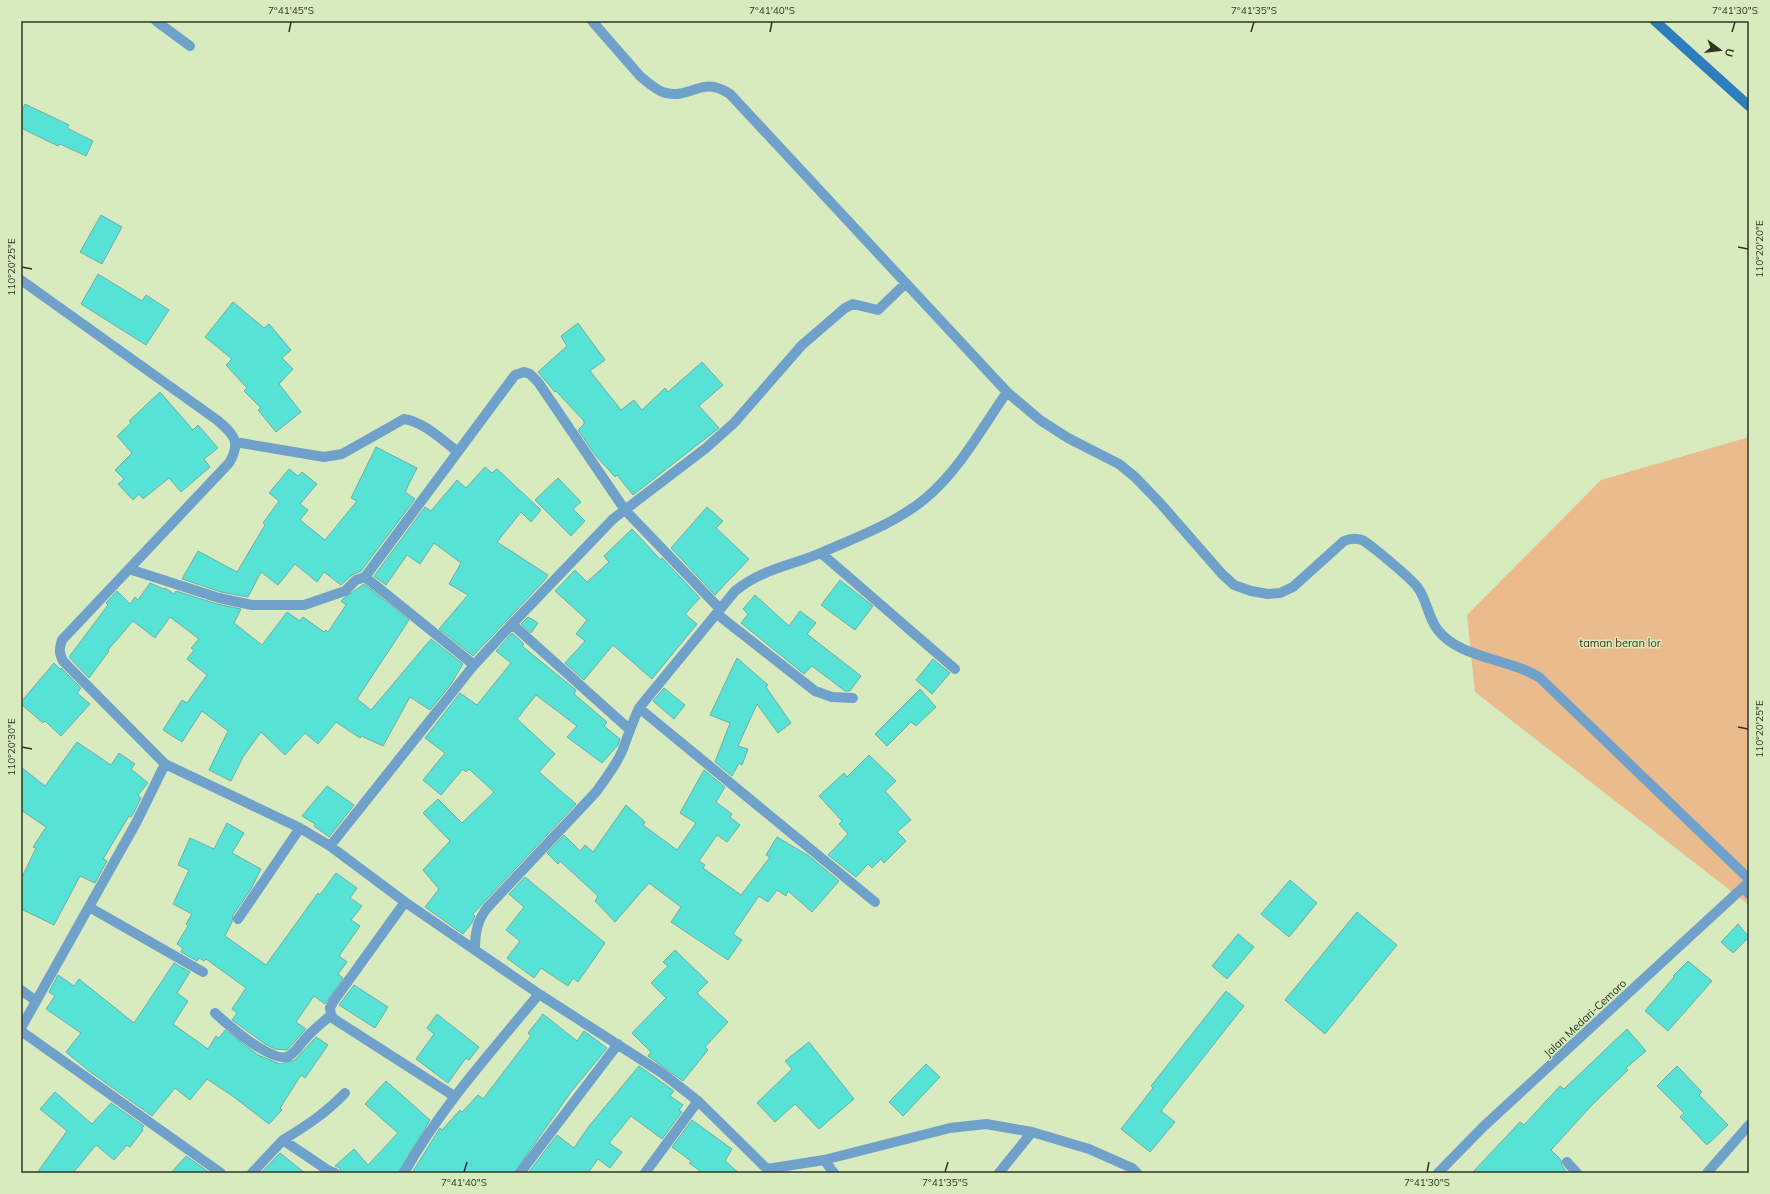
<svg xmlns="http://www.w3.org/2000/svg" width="1770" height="1194" viewBox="0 0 1770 1194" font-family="Mulish,sans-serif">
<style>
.green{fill:#eabc8d}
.building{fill:#56e3d5;stroke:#71ada5}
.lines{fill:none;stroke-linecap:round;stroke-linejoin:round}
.minor{stroke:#70a1cb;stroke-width:10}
.tertiary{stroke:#70a1cb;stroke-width:10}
.secondary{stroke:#2e7ebd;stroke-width:10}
.ticks{fill:none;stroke:#2e3523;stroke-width:1.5}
.labels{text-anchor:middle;stroke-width:3;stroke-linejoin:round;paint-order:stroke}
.park-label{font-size:11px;fill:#4a2e0e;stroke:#d8ebbe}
.street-label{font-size:11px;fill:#2e3523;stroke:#d8ebbe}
.neatline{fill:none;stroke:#2e3523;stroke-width:1.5}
.ticks-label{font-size:10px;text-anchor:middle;fill:#2e3523}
</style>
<rect width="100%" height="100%" fill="#d8ebbe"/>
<path class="green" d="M1749,437V905L1475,692L1467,615L1601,480Z"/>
<path class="building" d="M25,104L69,125L67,128L93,141L86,156L60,144L58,146L21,128V113Z
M101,215L122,227L102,264L80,252Z
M98,274L142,301L146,295L169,310L146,345L81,304Z
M233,302L264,328L269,324L291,350L282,358L293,369L279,384L301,412L276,432L258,410L261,408L244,391L247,388L226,365L232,359L205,337Z
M578,323L605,360L590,371L621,410L634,400L642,410L665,388L668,392L702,362L723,385L699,406L719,428L633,495L617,475L615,477L596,456L578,430L584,424V421L556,391L555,392L538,372L567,346L561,336Z
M160,392L193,430L198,425L218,448L204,459L210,467L181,492L169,478L143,499L139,494L133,500L118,484L124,479L115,470L132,453L117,436L131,423L129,421Z
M376,447L417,468L405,492L415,499L361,571L352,575L341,585L324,572L317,582L295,564L278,585L261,572L248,597L221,592L182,579L198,551L237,572L265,525L263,523L279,501L269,493L289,469L298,476L302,472L317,484L300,504L308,510L300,520L325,540L357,501L351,498Z
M485,467L492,473L497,469L541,510L531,522L521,512L497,542L548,575L544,581L473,656L439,629L468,595L449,584L461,563L434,543L420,564L407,555L386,585L374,576L425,507L431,511L457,480L466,488Z
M558,478L581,502L573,509L585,521L571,536L535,500Z
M707,507L723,521L716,528L749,559L715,595L671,548Z
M632,529L661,560L662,558L700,598L685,614L697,624L652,679L613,645L584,680L565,663L585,641L576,634L587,620L555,591L575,570L587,582L609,562L604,556Z
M840,580L873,606L855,630L821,605Z
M150,583L164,589L165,588L174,594L176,591L217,604L241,609L234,623L262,645L287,612L300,621L303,617L324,632L326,630L328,632L346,605L341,601L344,598L364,584L409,620L357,699L371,710L431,639L463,664L451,684L430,710L410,697L383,746L361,736L360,738L336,722L318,744L305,733L285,755L261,732L243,757L231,781L209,770L228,731L202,711L182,742L163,730L182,700L187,703L207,675L187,659L194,650L191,648L199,639L170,617L155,638L133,621L108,650L109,651L89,678L69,657L108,605L106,603L117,591L130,604L135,597L138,600Z
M755,595L789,626L800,611L816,623L807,634L861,676L850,691H845L812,666L804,674L741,623L748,614L743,609Z
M528,617L538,623L531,633L521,624Z
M512,633L524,644L522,646L576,690L574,694L607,722L604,726L620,739L618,745L602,763L567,737L577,726L536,695L517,719L555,754L539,772L576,804L473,914L475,916L472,923L463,934L425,907L439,889L423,870L450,841L423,813L438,799L462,823L494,792L469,769L466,772L463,769L441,795L423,780L445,753L425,738L460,693L477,705L511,663L496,651Z
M737,658L768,685L766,687L791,723L778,733L757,704L738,746L748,749L742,765L739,763L732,776L715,762L730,723L710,715Z
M933,659L950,673L932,694L916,680Z
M54,663L60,669L61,668L81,688L77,693L90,704L61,736L45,721L43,723L21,704V702Z
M664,688L685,705L674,719L653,701Z
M920,689L936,707L916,726L911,722L887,746L875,734Z
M77,742L111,765L119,753L135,764L131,769L148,783L138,795L141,798L133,814L131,817L129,816L103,859L107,861L95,883L80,876L54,925L21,909V879L36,848L33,847L46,827L21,810V767L45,786Z
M869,755L896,781L885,791L911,820L897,832L906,841L884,863L881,859L872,868L868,864L856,877L828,855L848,834L839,824L842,821L819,796L844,773L847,777Z
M704,770L725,787L716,802L732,814L730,817L740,825L727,842L717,835L699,861L705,865L703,868L741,895L770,857L766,855L777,837L809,856L839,881L812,912L788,891L786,896L777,890L768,902L759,896L733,934L742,940L728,960L671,922L681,907L649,883L615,922L595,901L598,896L560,861L558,864L547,853L564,835L580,851L585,845L593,852L626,805L645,822L643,825L677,850L696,823L680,813Z
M327,786L354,805L329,837L314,826L315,824L302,816Z
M227,823L244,833L232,853L261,869L251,889L233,915L232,922L225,936L266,965L318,893L320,895L336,873L357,888L350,898L362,906L351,920L360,926L339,956L347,962L338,974L343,978L325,1004L314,996L296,1022L306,1029L287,1050L275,1049L265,1044L232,1020L237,1013L232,1009L246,988L206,959L204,961L199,958L197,961L181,952L183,948L177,944L188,926L186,924L192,914L173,904L189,870L178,865L190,838L214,849Z
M525,877L605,943L578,982L573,978L568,986L541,968L534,978L507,958L520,941L506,930L524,907L509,894Z
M1290,880L1317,903L1289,937L1261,914Z
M1357,912L1397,945L1325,1034L1285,1000Z
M1738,924L1749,937L1733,953L1721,942Z
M1238,934L1254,947L1227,979L1212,966Z
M675,950L708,982L697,993L728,1022L705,1047L708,1050L683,1081L648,1056L651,1052L632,1033L666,998L651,983L668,966L663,962Z
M1688,961L1712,981L1668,1031L1645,1011L1674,977L1673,976Z
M174,963L190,972L177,993L188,1001L173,1024L208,1049L216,1036L219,1038L225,1030L258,1055L280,1064L295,1060L316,1037L328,1045L305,1078L301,1075L280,1108L282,1110L269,1124L231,1095L207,1079L190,1100L175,1088L152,1116L89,1071L66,1052L81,1033L46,1009L55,996L49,992L58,975L74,986L79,979L134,1023Z
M354,985L388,1007L375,1028L339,1005Z
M1226,991L1244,1006L1161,1111L1175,1122L1150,1152L1121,1129L1153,1088L1151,1086Z
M437,1014L479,1047L469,1060L466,1058L448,1083L416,1059L434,1034L427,1028Z
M543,1014L577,1041L584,1031L607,1048L571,1092L514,1173H412L440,1128L442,1130L460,1110L462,1112L478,1095L483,1099L531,1036L528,1033Z
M1627,1029L1646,1051L1626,1068L1628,1070L1592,1105L1551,1150L1561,1160L1562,1166L1568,1173H1472L1520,1122L1524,1125L1560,1086L1564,1089Z
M809,1042L854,1099L819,1129L795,1104L775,1122L757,1103L792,1069L785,1061Z
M926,1064L940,1077L903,1116L889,1102Z
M639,1066L674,1091L670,1096L683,1105L679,1110L682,1112L662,1139L631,1116L609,1143L622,1152L610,1168L598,1159L588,1173H528L557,1135L574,1148L589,1126Z
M1677,1066L1702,1092L1699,1095L1728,1125L1707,1145L1680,1117L1684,1113L1657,1086Z
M386,1081L430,1120L398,1173H341L340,1168L335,1166L354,1149L368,1165L398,1133L365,1104Z
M55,1092L92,1124L111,1103L144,1126L142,1128L143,1130L130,1147L127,1145L114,1160L96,1145L73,1173H37L67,1131L40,1109Z
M692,1120L732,1149L725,1161L739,1173H703L689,1163L691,1161L672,1147Z
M280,1153L305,1173H261Z
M186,1156L210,1173H171Z"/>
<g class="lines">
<path class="minor" d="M156,21L190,46
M592,21L640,76C647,82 657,91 666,93C693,99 701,75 730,94L1007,392L1040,420L1068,438L1119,464L1135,477L1160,503L1222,574L1234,585L1251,591L1268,594L1280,593L1293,587L1344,541C1351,538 1356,538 1362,540C1370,544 1413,580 1418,588C1427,600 1428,617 1437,629C1459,659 1510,658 1540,678L1749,879
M21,280L217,420C233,433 242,442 229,463L62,640C59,649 59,653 63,661L165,764
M235,442L324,457L342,454L404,419C424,422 442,440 458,452
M821,553L955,669
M129,569L219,598L252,605H304L345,591L356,580L365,577L474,665
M365,577L515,375L524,372L530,374L538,382L625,510L720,609
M717,614L815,691L832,697L853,698
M512,624L629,729
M639,708L875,902
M330,846L474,665L512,624L613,519L706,448L734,423L802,345L845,308L853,304L878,310L906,283
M1743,888L1749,894
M405,902L333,1002L330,1008L331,1015L334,1019L454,1096
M89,907L203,972
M238,919L300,828
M475,950C475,933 477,921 487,908L596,792C606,778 617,764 623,749C628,735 633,721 639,708L735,591C764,568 791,566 823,552C859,536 896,523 926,498C960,469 982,428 1007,392
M21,990L36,1001
M215,1013C227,1024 273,1065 289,1056C296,1052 300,1044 306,1038C313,1030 322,1023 331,1015
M21,1028L136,823L165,764L300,828L330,846L405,902L539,994L662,1073L698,1101L767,1169L824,1160L950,1128L986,1124L1032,1132L1089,1149L1132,1168L1137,1173
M21,1031L221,1173
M283,1140C306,1126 326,1113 345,1093
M824,1160L834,1173
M1567,1162L1577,1173
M252,1173L283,1140L329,1171L335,1173
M404,1173C441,1107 491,1052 539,994
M520,1173L618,1044
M645,1173L698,1101
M999,1173L1032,1132
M1707,1173L1749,1125"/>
<path class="tertiary" d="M1438,1173L1483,1127L1749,882"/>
<path class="secondary" d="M1655,21L1749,106"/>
</g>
<path class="ticks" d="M289,32L291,22M770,32L772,22M1251,32L1254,22M1732,32L1735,22M1738,247L1748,249M22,267L32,269M1738,727L1748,729M22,747L32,749M464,1172L467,1162M945,1172L948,1162M1427,1172L1429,1162"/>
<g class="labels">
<g class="park-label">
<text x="1620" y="647">taman beran lor</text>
</g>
<g class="street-label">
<text transform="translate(1585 1018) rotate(-43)" y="4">Jalan Medari-Cemoro</text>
</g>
</g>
<rect width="1770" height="1194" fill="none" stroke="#d8ebbe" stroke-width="44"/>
<g transform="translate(1720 50) rotate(105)" stroke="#d8ebbe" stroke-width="3" paint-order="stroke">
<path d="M0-3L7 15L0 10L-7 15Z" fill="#2e3523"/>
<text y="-6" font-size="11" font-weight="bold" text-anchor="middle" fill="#2e3523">U</text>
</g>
<rect x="22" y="22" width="1726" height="1150" class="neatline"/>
<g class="ticks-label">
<text x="291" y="14">7°41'45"S</text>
<text x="772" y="14">7°41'40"S</text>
<text x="1254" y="14">7°41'35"S</text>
<text x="1735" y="14">7°41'30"S</text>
<text transform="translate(1759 249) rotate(-90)" y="4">110°20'20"E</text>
<text transform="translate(11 267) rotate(-90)" y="4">110°20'25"E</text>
<text transform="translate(1759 729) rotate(-90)" y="4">110°20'25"E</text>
<text transform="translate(11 747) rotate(-90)" y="4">110°20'30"E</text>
<text x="464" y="1186">7°41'40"S</text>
<text x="945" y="1186">7°41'35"S</text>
<text x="1427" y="1186">7°41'30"S</text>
</g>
</svg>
